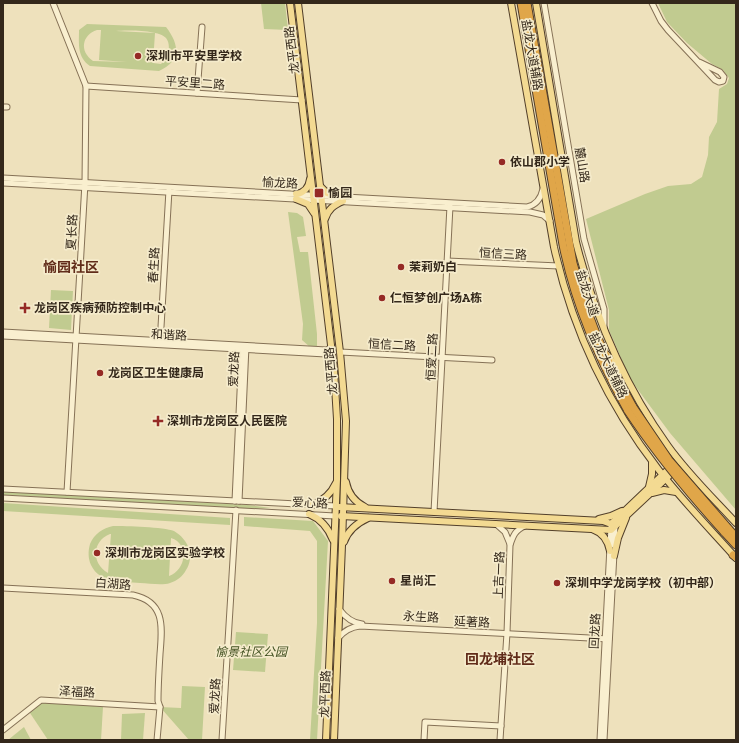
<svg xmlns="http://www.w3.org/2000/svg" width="739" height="743" font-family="'Zilla Slab','Noto Sans SC',serif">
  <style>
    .green { fill: #c1cb90; fill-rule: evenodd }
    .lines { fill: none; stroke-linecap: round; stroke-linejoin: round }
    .minor-casing { stroke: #857156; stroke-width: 7 }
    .major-casing { stroke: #523f2a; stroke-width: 8 }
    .highway-casing { stroke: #523f2a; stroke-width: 9 }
    .minor { stroke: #f9efcf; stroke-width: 5 }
    .major { stroke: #f3da92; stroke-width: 6 }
    .highway { stroke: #e0a649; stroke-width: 7 }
    .highway-bridge-casing { stroke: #523f2a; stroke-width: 9; stroke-linecap: butt }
    .highway-bridge { stroke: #e0a649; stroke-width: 7 }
    .poi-dot { fill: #952a25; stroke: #f5ebcb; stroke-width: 1.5 }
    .labels { text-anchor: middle; stroke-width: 3.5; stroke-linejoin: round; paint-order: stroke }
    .street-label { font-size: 12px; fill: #34281b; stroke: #f5ebcb }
    .poi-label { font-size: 12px; font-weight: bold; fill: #34281b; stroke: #f5ebcb; text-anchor: start }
    .park-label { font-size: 12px; font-style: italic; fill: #425121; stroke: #f5ebcb }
    .quarter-label { font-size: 14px; font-weight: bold; fill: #612c1a; stroke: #f5ebcb }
  </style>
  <rect width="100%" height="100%" fill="#eee1bc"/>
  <g class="green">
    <polygon points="261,3 285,3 288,30 264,29"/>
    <polygon points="658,3 736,3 736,510 670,433 630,379 609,330 609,310 586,219 645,194 668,186 691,184 702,177 708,155 709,137 717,122 719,89 727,84 729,78 723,70 712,64 687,43 667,22"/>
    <path d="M87 24 166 27C180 45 181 61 159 71L90 66C77 57 79 44 79 30ZM97 30H101L99 60 127 62 93 61C79 51 82 35 97 30ZM116 31C126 30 159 30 166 38 170 43 169 50 168 56L161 64 153 63 155 33Z"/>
    <polygon points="288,212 297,213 303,217 306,236 297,237 300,252 308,252 317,334 317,346 310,347 302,340 303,324"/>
    <polygon points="51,290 73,291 71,330 49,328"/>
    <polygon points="3,491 248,505 271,508 247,509 7,495 3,495"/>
    <polygon points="3,503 230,518 230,525 3,511"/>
    <polygon points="244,517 313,521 328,541 317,740 310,740 317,623 317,541 310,531 244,526"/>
    <path d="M113 526C126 526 164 527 174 531 181 535 187 542 189 549 191 557 190 564 186 570 183 576 177 581 170 583 161 586 149 583 140 583 122 581 100 584 91 565 88 558 88 551 90 544 94 534 103 528 113 526ZM110 534H111L108 573C91 563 92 541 110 534ZM171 538C190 544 186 570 169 576Z"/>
    <polygon points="236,632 268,634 265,672 233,670"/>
    <polygon points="182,686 205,687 202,740 189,740 160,707 181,708"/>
    <polygon points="41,700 103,707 101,740 48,740 28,710"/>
    <polygon points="145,713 143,740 121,740 122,714"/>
    <polygon points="24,727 31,740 8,740"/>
  </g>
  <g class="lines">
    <defs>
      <g id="minor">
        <polyline points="53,3 86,86 85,183 67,492"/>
        <polyline points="544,3 584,239 604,309 604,328"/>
        <polyline points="652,3 661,21 668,30 715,80 719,82 723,81 724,77 720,72 699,62"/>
        <polyline points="86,86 302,100"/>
        <polyline points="197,93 202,27"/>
        <polyline points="3,107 7,107"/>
        <path d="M3 178 527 207C537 205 541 198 543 189"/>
        <polyline points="3,183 530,212 543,215 550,221"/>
        <polyline points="447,261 559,266"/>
        <polyline points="3,332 327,350 331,347"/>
        <polyline points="3,336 326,354 332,357"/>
        <polyline points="160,344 169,190"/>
        <polyline points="340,352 492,360"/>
        <polyline points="3,489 336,506"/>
        <polyline points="3,498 335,516"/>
        <polyline points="235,501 242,349 244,348"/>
        <polyline points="239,501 246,346"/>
        <polyline points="434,512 450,206"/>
        <polyline points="496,524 505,532 510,544"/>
        <polyline points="614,526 615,527 614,545"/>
        <path d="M3 588 133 595C166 602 162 628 160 654 159 670 158 686 158 701L160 707 157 740"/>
        <path d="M339 609C345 617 352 623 362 624"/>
        <path d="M338 638C344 631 350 627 360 626L609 639"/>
        <polyline points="3,730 41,700 160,707"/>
        <polyline points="222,740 236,510"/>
        <polyline points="424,740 425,722 501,726"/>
        <path d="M500 740 507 633 510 545C513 536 515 530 525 526"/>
        <polyline points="600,740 611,527"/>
        <polyline points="604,740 614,553"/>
      </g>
      <g id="major">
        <polyline points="290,3 334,370 337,419 337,479 326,740"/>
        <polyline points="298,3 340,352 346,421 342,545 334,740"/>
        <path d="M511 3 554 247C572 328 607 403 658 469 682 500 710 529 736 558"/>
        <path d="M536 3 576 242C594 314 624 385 668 446 688 474 713 498 736 523"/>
        <polyline points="321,187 327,193 336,196"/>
        <path d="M296 194C304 193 309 187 310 179"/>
        <polyline points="296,199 308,204 314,213"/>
        <path d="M325 219C328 209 334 205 343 201"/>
        <polyline points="607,355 620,371"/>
        <path d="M346 482C348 493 355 502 365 507"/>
        <polyline points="649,487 652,474 652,463"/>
        <polyline points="652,493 664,490 676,492"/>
        <path d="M312 505C323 501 331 494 336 483"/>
        <polyline points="339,507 603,521 611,524 672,466"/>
        <path d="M309 514C321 519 328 527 333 540"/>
        <polyline points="341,516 611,530 675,470"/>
        <polyline points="599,519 611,516 622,511"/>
        <path d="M594 530C603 533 608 541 610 551"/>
        <path d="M344 542C348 530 357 523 368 518"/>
        <polyline points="614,556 618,538 626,518"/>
      </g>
      <g id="highway">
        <path d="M521 3 563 245C575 304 598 358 628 411"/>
        <polyline points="527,3 573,263 586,307 597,336 610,365 633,407"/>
        <polyline points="728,528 736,537"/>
        <polyline points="724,532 736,545"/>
        <polyline points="733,555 736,557"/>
      </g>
    </defs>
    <use href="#minor" class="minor-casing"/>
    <use href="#major" class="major-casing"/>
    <use href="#highway" class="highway-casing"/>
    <use href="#minor" class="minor"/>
    <use href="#major" class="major"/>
    <use href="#highway" class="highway"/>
    <defs>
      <g id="highway-bridge">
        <polyline points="633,407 669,460 728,528"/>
        <path d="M628 411C657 455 689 493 724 532"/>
      </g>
    </defs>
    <use href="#highway-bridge" class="highway-bridge-casing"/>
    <use href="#highway-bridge" class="highway-bridge"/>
  </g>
  <g class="poi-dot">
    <circle cx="138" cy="56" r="4"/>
    <circle cx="502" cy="162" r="4"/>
    <rect x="314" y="188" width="10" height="10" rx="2"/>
    <circle cx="401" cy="267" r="4"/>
    <circle cx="382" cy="298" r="4"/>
    <path d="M23 302h4v4h4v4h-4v4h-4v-4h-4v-4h4z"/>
    <circle cx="100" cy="373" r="4"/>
    <path d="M156 415h4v4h4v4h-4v4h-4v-4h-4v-4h4z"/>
    <circle cx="97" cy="553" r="4"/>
    <circle cx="392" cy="581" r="4"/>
    <circle cx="557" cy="583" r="4"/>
  </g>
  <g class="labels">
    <g class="street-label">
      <text transform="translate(292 50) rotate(-97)" y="4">龙平西路</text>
      <text transform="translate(532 55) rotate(80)" y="4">盐龙大道辅路</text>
      <text transform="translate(195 83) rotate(4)" y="4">平安里二路</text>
      <text transform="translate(582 165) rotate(80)" y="4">麓山路</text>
      <text transform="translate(280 183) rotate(3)" y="4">愉龙路</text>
      <text transform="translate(72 232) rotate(-87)" y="4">夏长路</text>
      <text transform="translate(503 254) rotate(3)" y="4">恒信三路</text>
      <text transform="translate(154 265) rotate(-87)" y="4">春生路</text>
      <text transform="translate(587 293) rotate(72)" y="4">盐龙大道</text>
      <text transform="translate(169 335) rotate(3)" y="4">和谐路</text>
      <text transform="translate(392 345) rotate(3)" y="4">恒信二路</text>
      <text transform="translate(432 357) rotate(-87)" y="4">恒爱二路</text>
      <text transform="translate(608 365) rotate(64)" y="4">盐龙大道辅路</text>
      <text transform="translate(234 369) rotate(-88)" y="4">爱龙路</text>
      <text transform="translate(331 371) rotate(-95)" y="4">龙平西路</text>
      <text transform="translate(310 503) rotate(3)" y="4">爱心路</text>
      <text transform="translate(499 575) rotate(-88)" y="4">上吉一路</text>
      <text transform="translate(113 584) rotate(4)" y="4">白湖路</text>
      <text transform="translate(421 617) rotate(3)" y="4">永生路</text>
      <text transform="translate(472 622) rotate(3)" y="4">延著路</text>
      <text transform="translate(595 631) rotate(-87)" y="4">回龙路</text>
      <text transform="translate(77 692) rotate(3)" y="4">泽福路</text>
      <text transform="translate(325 694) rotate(-88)" y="4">龙平西路</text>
      <text transform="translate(215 696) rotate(-87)" y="4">爱龙路</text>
    </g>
    <g class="poi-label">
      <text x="146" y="60">深圳市平安里学校</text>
      <text x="510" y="166">依山郡小学</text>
      <text x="328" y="197">愉园</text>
      <text x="409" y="271">茉莉奶白</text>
      <text x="390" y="302">仁恒梦创广场A栋</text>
      <text x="34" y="312">龙岗区疾病预防控制中心</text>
      <text x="108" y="377">龙岗区卫生健康局</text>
      <text x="167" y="425">深圳市龙岗区人民医院</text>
      <text x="105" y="557">深圳市龙岗区实验学校</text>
      <text x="400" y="585">星尚汇</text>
      <text x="565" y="587">深圳中学龙岗学校（初中部）</text>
    </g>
    <g class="park-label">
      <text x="251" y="656">愉景社区公园</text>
    </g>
    <g class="quarter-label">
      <text x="71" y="272">愉园社区</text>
      <text x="500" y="664">回龙埔社区</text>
    </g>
  </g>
  <rect width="739" height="743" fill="none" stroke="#34281b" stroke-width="8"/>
</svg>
